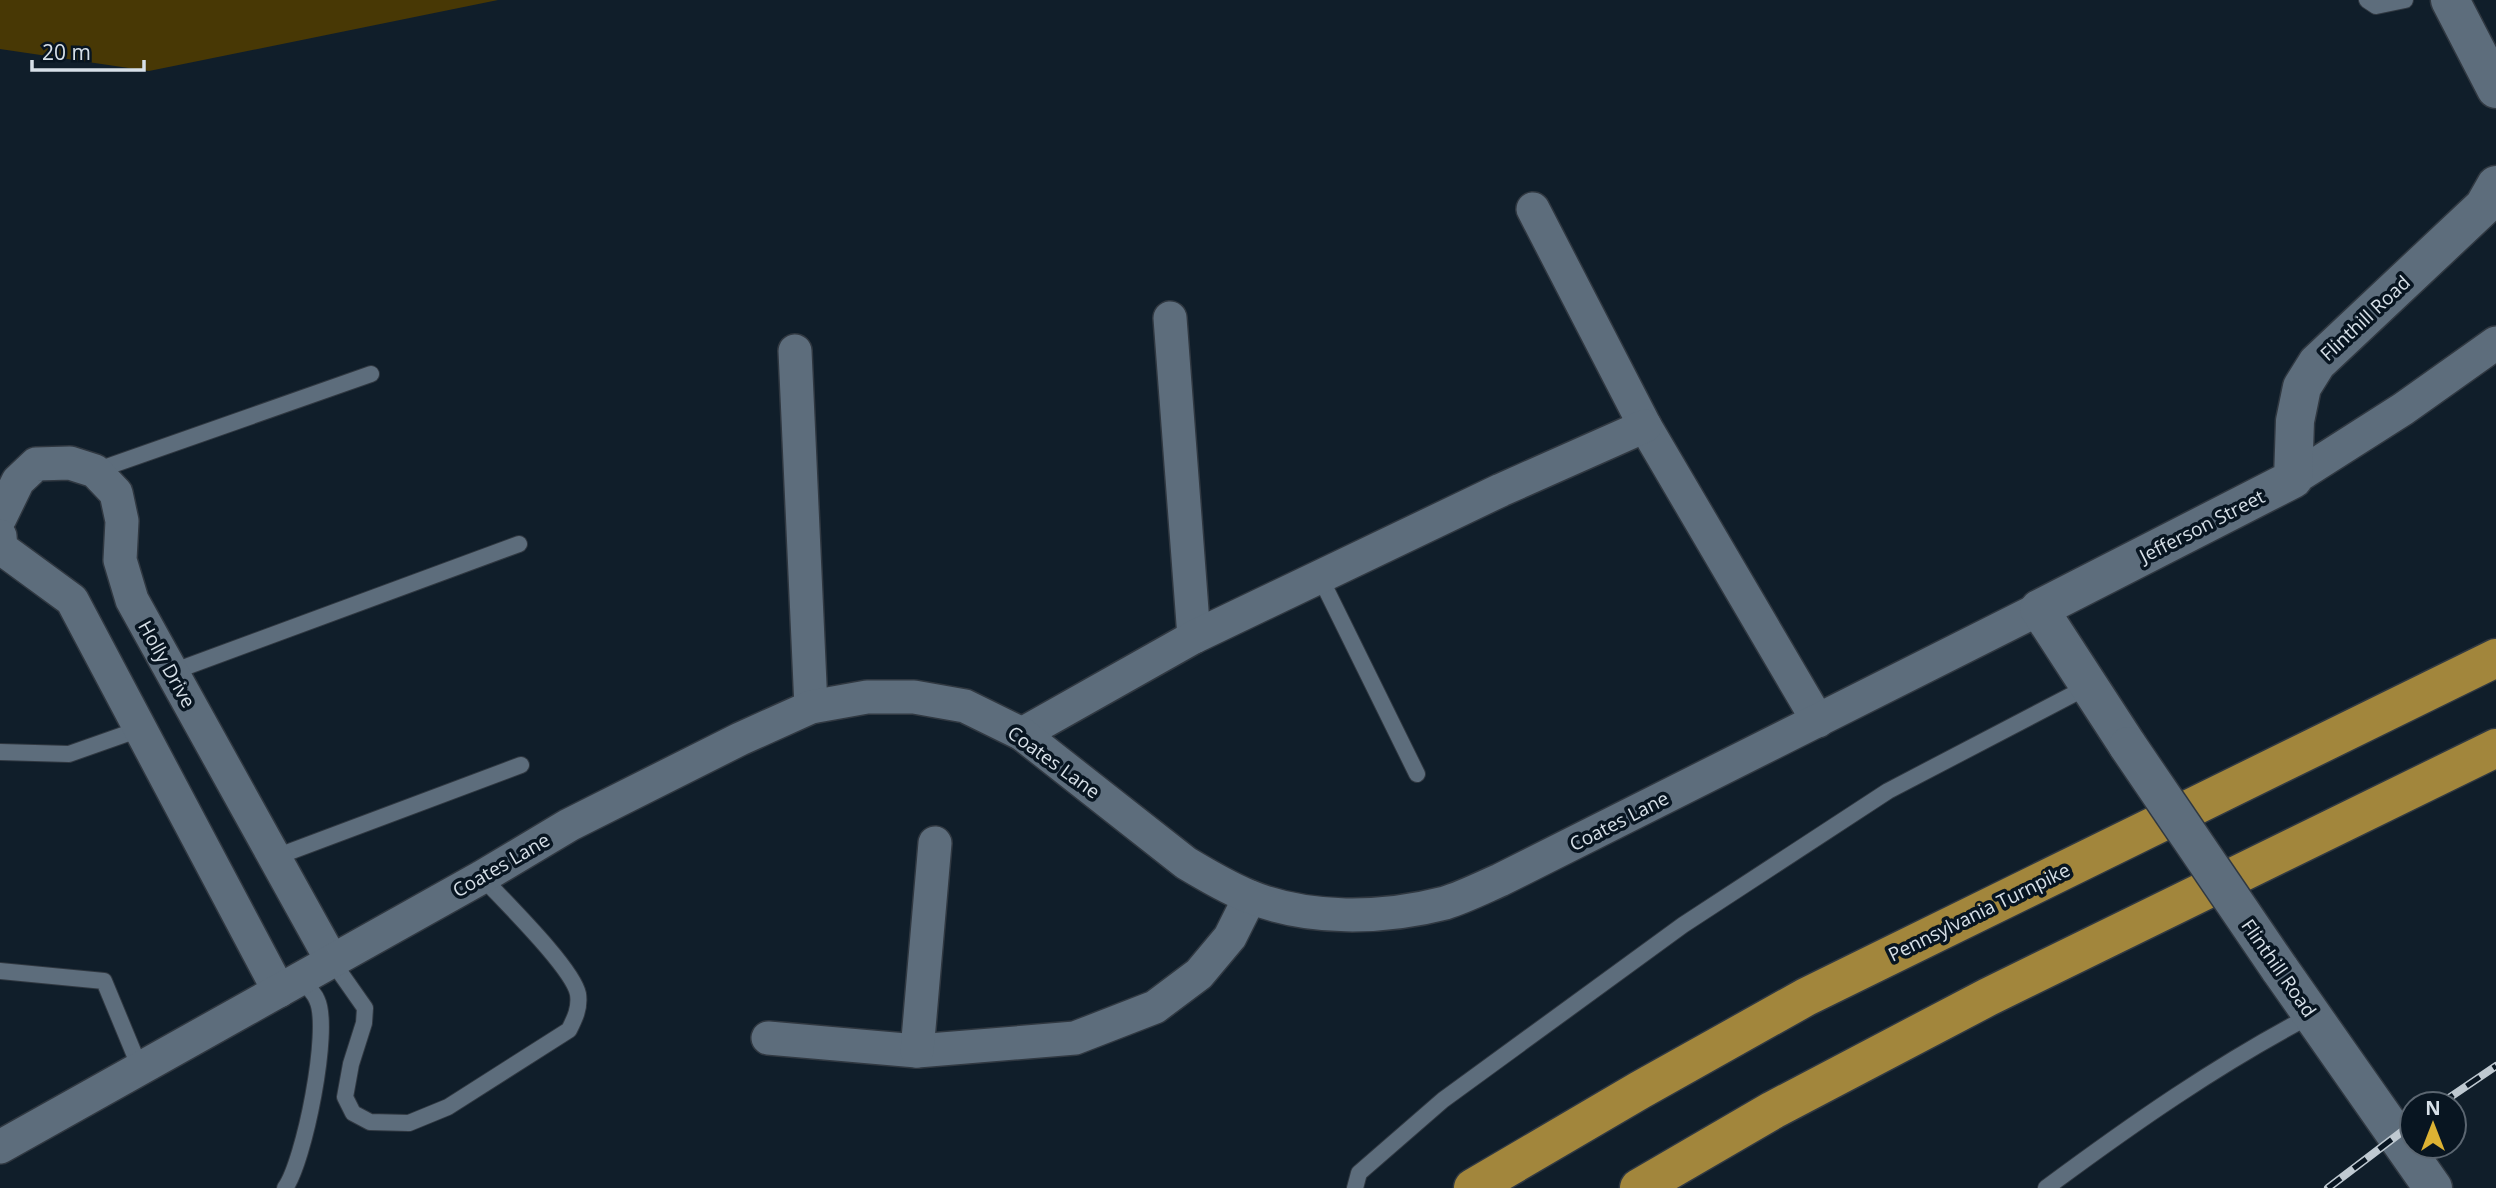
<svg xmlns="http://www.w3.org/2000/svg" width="2496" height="1188" font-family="'Open Sans',sans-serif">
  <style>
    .green { fill: #483805 }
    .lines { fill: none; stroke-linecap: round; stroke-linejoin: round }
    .service-casing { stroke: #303841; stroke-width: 18 }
    .minor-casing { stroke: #303841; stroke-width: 36 }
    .tertiary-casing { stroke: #303841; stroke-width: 41 }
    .motorway-casing { stroke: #303841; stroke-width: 41 }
    .service { stroke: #5d6d7c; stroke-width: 16 }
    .minor { stroke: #5d6d7c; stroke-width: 33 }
    .tertiary { stroke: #5d6d7c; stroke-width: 38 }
    .motorway { stroke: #a2863c; stroke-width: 38 }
    .rail-casing { stroke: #bfc9d1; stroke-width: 8 }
    .rail { stroke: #081521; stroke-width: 5; stroke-dasharray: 16; stroke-linecap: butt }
    .tertiary-bridge-casing { stroke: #303841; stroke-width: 41; stroke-linecap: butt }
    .tertiary-bridge { stroke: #5d6d7c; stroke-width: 38 }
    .labels { text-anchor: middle; stroke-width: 7; stroke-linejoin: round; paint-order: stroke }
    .street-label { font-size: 19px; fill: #d7e0e8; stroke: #081521 }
  </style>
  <rect width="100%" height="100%" fill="#101e2a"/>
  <polygon class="green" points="0,0 498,0 149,71 0,49"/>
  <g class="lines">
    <defs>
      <g id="service">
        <polyline points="2367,0 2376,6 2405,0"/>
        <polyline points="95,471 371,374"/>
        <polyline points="1320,577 1417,774"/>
        <polyline points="172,672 519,544"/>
        <polyline points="0,752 69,754 140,729"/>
        <polyline points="273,858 521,765"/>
        <path d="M332 961 365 1008 364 1023 351 1064 345 1097 353 1113 370 1122 409 1123 448 1107 569 1030C575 1018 580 1008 578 994 573 968 502 899 482 877"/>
        <polyline points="0,971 104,981 140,1068"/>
        <path d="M285 1188C304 1162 331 1029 317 1000 314 992 306 985 300 979"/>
        <polyline points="1355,1188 1359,1173 1443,1100 1683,925 1888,791 2089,686"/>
        <path d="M2046 1188C2131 1125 2218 1064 2312 1015"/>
      </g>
      <g id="minor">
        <polyline points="1533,209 1645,426 1818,721"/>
        <polyline points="1170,318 1194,637"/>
        <polyline points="795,351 811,707"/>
        <polyline points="2293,479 2403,409 2496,343"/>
        <polyline points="0,518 18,481 36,464 70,463 95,471 116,493 122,521 120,560 132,600 332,961"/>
        <polyline points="0,536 1,548 72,600 279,991"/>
        <polyline points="1022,734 1194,637 1501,490 1645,426"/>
        <polyline points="768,1038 917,1051 1075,1038 1155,1007 1199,974 1230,937 1250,897"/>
        <polyline points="917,1051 935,843"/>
        <path d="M0 1147 482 877 569 825 740 739 811 707 867 697H914L965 706 1022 734 1186 863C1206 875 1226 887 1248 896 1308 921 1383 919 1445 903 1464 897 1482 888 1500 880L2039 609"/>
      </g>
      <g id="tertiary">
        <polyline points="2450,0 2496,89"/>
        <polyline points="2128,746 2039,609 2293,479 2295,421 2302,387 2317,363 2484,206 2496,185"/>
        <polyline points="2279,968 2433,1188"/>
      </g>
      <g id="motorway">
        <polyline points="1473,1188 1640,1090 1806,997 2496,658"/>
        <polyline points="1639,1188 1773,1110 1988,997 2496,748"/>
      </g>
    </defs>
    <use href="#service" class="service-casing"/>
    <use href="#minor" class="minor-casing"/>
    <use href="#tertiary" class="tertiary-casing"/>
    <use href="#motorway" class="motorway-casing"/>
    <use href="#service" class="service"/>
    <use href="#minor" class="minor"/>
    <use href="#tertiary" class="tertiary"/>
    <use href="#motorway" class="motorway"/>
    <defs>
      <g id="rail">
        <polyline points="2440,1104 2496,1066"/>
        <polyline points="2328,1188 2412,1124"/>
      </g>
    </defs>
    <use href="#rail" class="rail-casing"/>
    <use href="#rail" class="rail"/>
    <defs>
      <polyline id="tertiary-bridge" points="2128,746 2279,968"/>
    </defs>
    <use href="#tertiary-bridge" class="tertiary-bridge-casing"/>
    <use href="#tertiary-bridge" class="tertiary-bridge"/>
  </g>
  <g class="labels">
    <g class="street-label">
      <text transform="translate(2365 318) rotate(-43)" y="7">Flinthill Road</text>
      <text transform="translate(2202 526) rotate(-27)" y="7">Jefferson Street</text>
      <text transform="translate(167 664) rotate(61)" y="7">Holly Drive</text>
      <text transform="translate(1054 762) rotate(36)" y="7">Coates Lane</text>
      <text transform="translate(1619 821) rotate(-27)" y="7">Coates Lane</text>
      <text transform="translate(501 865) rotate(-30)" y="7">Coates Lane</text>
      <text transform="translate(1979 912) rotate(-26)" y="7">Pennsylvania Turnpike</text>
      <text transform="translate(2279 968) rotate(55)" y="7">Flinthill Road</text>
    </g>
  </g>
  <g transform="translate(2433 1125)"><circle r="33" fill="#081521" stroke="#5b6671" stroke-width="2"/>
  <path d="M0-5L12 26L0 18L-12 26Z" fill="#ddb233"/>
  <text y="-10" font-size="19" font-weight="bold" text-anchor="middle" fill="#d7e0e8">N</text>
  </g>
  <path d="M32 60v10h112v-10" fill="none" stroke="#d7e0e8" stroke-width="3.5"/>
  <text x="42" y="60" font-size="21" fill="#d7e0e8" stroke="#081521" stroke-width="5" paint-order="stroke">20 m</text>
</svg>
